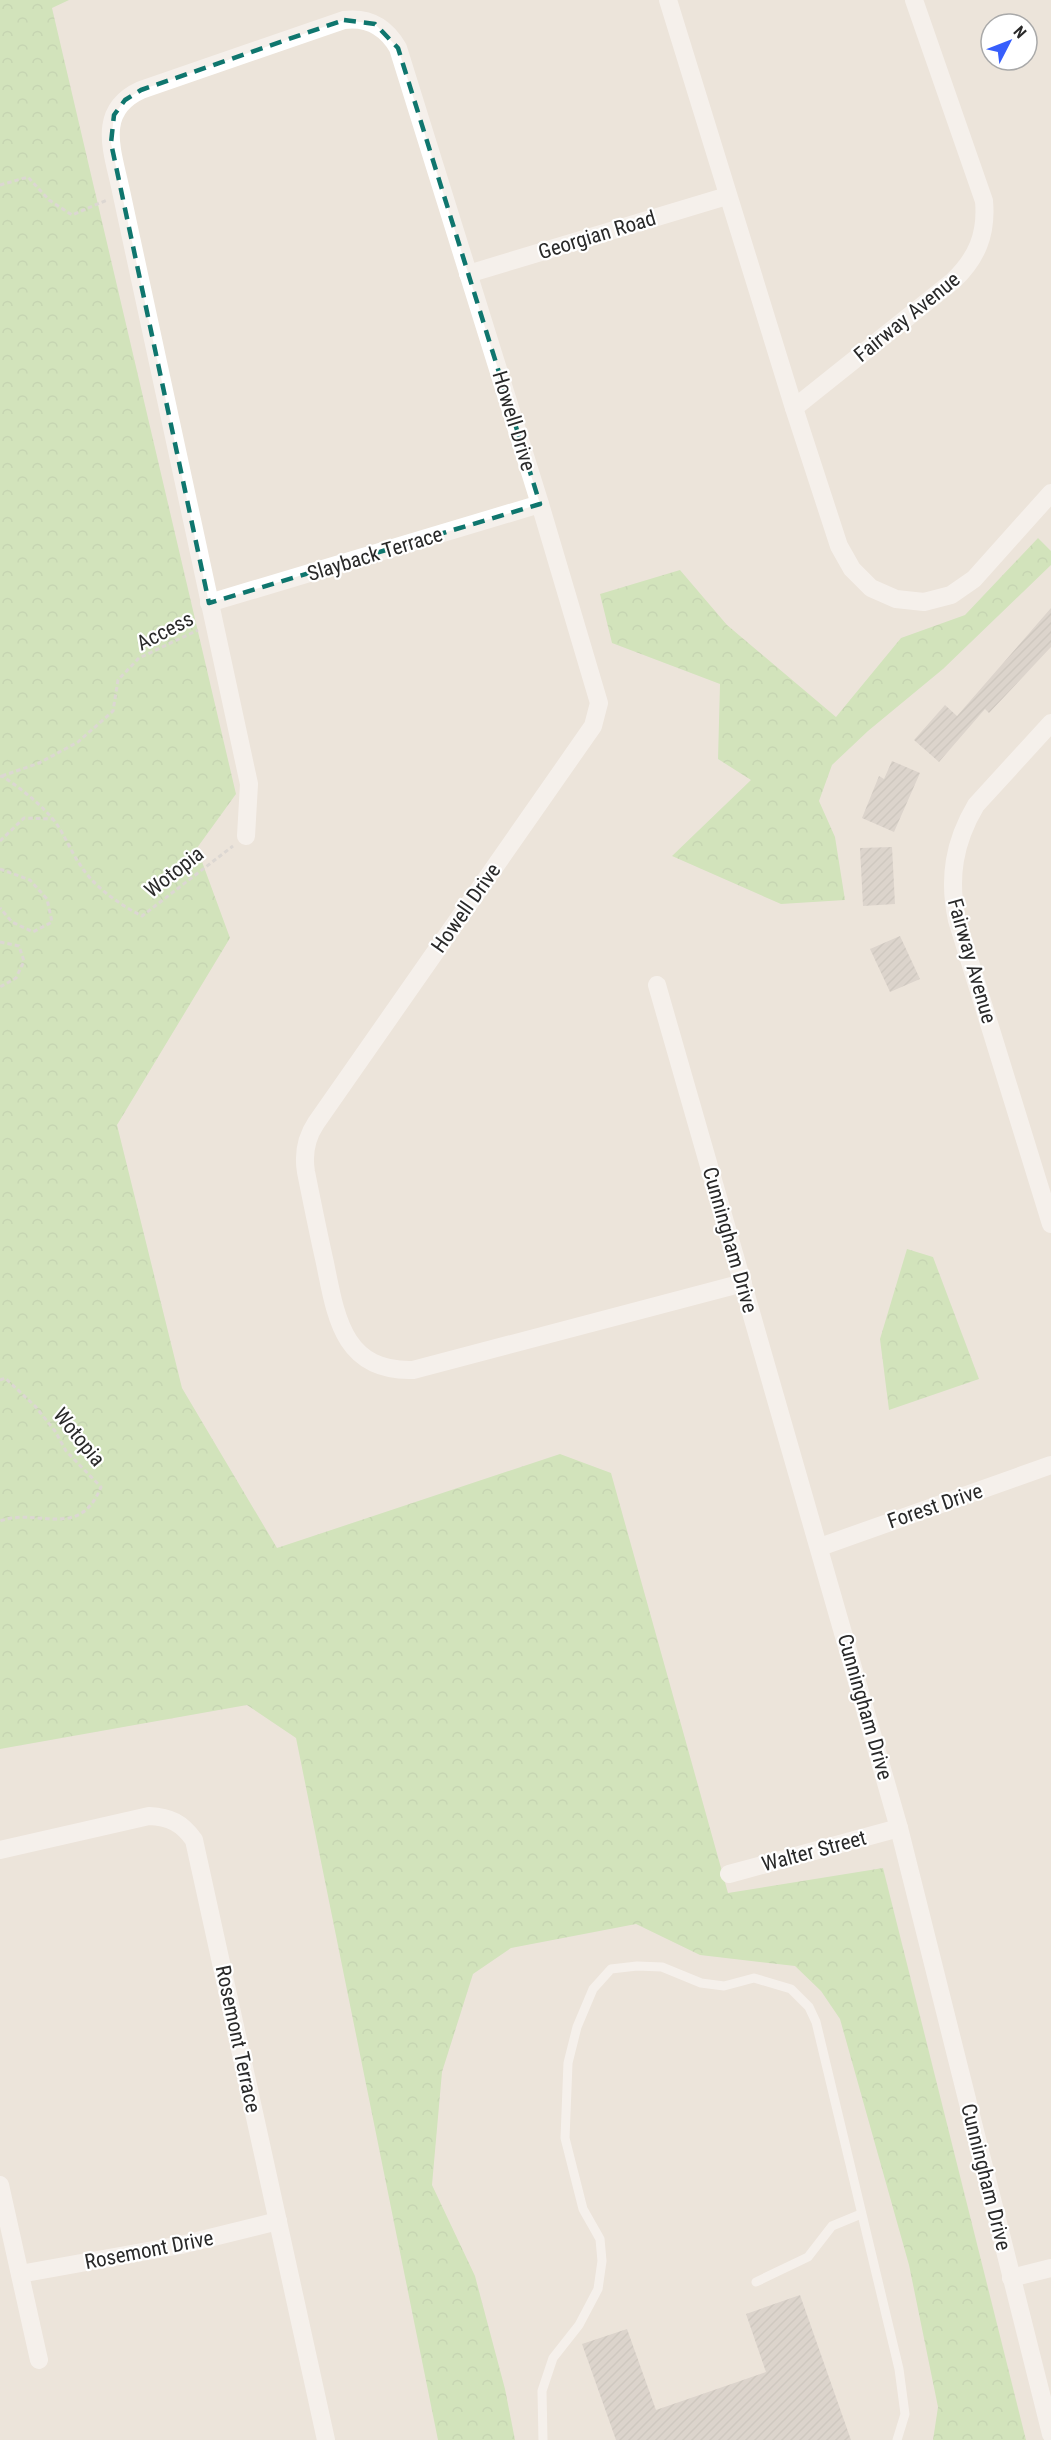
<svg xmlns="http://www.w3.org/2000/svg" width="1051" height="2440" font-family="'Roboto Condensed',sans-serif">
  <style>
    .forest { fill: url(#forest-crowns) }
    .building { fill: url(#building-hatch) }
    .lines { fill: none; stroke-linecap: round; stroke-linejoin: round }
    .path { stroke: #c7c7c7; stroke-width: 3; stroke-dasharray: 4.5 3; stroke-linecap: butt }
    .service { stroke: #fff; stroke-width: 9 }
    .minor { stroke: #fff; stroke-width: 18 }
    .marked { fill: none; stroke: #0f766e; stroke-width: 4.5; stroke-dasharray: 12 8; stroke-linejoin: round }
    .labels { text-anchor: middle; stroke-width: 4.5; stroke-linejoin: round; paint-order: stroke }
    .street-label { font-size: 21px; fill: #292929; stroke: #fff }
  </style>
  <defs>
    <pattern id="forest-crowns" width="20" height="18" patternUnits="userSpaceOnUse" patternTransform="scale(1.5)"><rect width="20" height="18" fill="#b1e396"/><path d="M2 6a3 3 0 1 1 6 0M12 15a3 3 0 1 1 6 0" fill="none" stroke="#98c381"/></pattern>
    <pattern id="building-hatch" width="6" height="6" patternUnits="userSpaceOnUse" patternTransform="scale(1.5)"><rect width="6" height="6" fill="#c7c1ba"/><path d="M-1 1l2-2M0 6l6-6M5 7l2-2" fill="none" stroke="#aba6a0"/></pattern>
  </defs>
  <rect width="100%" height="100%" fill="#ece4da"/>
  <g class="forest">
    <polygon points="0,0 69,0 52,8 236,794 197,848 230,938 117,1125 182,1388 277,1548 560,1454 611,1473 728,1893 883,1868 1026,2440 933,2440 938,2407 909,2265 840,2019 821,1991 795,1966 700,1955 636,1924 511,1948 473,1974 442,2072 432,2185 475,2276 505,2389 515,2440 438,2440 296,1738 247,1705 0,1749"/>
    <polygon points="1038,538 1051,551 1051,565 943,669 868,731 832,765 819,801 835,837 845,900 781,904 672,856 751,780 718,759 720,684 612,643 600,594 680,570 727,625 836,717 901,638 965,615"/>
    <polygon points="907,1249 933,1257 979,1379 889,1410 880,1339"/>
  </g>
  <g class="building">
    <polygon points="1051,608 1051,647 989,713 985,709 939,762 914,740 945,705 957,716"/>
    <polygon points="892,761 920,773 894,832 862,818 879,776 884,779"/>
    <polygon points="892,847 895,904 863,906 860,848"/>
    <polygon points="900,936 920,979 890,992 870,949"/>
    <polygon points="800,2295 851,2440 616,2440 582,2344 627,2329 656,2410 766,2372 746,2314"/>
  </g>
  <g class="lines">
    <g class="path">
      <polyline points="0,185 28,177 49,200 72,215 107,200"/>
      <polyline points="2,776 39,763 78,742 113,711 118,680 139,658 198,630"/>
      <path d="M0 777 2 776C20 788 37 801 52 818 64 832 70 851 81 866 95 888 119 904 142 916L233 846"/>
      <polyline points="0,841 24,818 53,819"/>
      <polyline points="0,869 30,880 47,899 52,922 33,932 12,922 0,908"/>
      <polyline points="0,942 19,946 24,961 16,978 0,987"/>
      <path d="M0 1380 5 1378 35 1406 55 1431 66 1451 101 1487C79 1541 39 1507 0 1521"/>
    </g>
    <g class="service">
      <polyline points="756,2282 808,2257 832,2226 861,2214"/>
      <polyline points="543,2440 542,2391 553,2358 579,2325 598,2289 602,2261 600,2239 583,2209 565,2138 568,2063 577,2027 593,1989 611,1969 637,1966 662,1967 701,1983 724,1986 754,1978 791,1989 809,2007 816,2022 899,2369 905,2414 897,2440"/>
    </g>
    <g class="minor">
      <polyline points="668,0 794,408 839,546 852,569 871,588 896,599 924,602 951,595 974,579 1051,493"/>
      <polyline points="468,274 727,196"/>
      <path d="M794 408 953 281C977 258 987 234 984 201L914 0"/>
      <polyline points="209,603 540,504"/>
      <path d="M1051 723 976 805C954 842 948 878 957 920L1051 1224"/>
      <path d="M246 836 249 784 121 191C113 152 95 111 141 90L344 20C368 17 386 27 398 48L540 504 599 703 593 726 316 1123C306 1138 303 1154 306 1172 312 1202 318 1232 325 1263 336 1317 343 1372 413 1370L743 1283"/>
      <polyline points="657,985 899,1828 1051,2434"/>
      <polyline points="820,1547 1051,1465"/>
      <path d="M0 1850 149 1816C170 1817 182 1823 194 1840L326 2440"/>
      <polyline points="729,1874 899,1828"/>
      <polyline points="0,2185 39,2360"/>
      <polyline points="20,2274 181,2245 278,2221"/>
      <polyline points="1011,2278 1051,2268"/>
    </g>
  </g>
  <path d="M0 0H1051V2440H0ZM344 20 375 24 398 48 540 504 209 603 111 143 114 115 125 100 141 90Z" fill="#ece4da" fill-opacity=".55" fill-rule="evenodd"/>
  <path class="marked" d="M344 20 375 24 398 48 540 504 209 603 111 143 114 115 125 100 141 90Z"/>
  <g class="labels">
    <g class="street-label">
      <text transform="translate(597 235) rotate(-17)" y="7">Georgian Road</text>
      <text transform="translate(907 317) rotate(-39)" y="7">Fairway Avenue</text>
      <text transform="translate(514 421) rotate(73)" y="7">Howell Drive</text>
      <text transform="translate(375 554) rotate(-17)" y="7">Slayback Terrace</text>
      <text transform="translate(165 631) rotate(-27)" y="7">Access</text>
      <text transform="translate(174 872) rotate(-38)" y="7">Wotopia</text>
      <text transform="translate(466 908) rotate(-55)" y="7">Howell Drive</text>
      <text transform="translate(972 961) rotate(74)" y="7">Fairway Avenue</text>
      <text transform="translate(730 1240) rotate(74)" y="7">Cunningham Drive</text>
      <text transform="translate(79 1437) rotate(51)" y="7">Wotopia</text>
      <text transform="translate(935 1506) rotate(-19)" y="7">Forest Drive</text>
      <text transform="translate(865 1707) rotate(74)" y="7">Cunningham Drive</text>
      <text transform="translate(814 1851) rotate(-15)" y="7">Walter Street</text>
      <text transform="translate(238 2039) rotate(78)" y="7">Rosemont Terrace</text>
      <text transform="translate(986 2177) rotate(76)" y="7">Cunningham Drive</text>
      <text transform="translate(149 2250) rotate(-11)" y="7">Rosemont Drive</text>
    </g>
  </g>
  <g transform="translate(1009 42) rotate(48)"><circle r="28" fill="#ffffff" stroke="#a9a9a9" stroke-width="1.5"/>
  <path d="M0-4.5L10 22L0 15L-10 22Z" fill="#375efc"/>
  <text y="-9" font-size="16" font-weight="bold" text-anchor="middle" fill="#292929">N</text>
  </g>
</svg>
